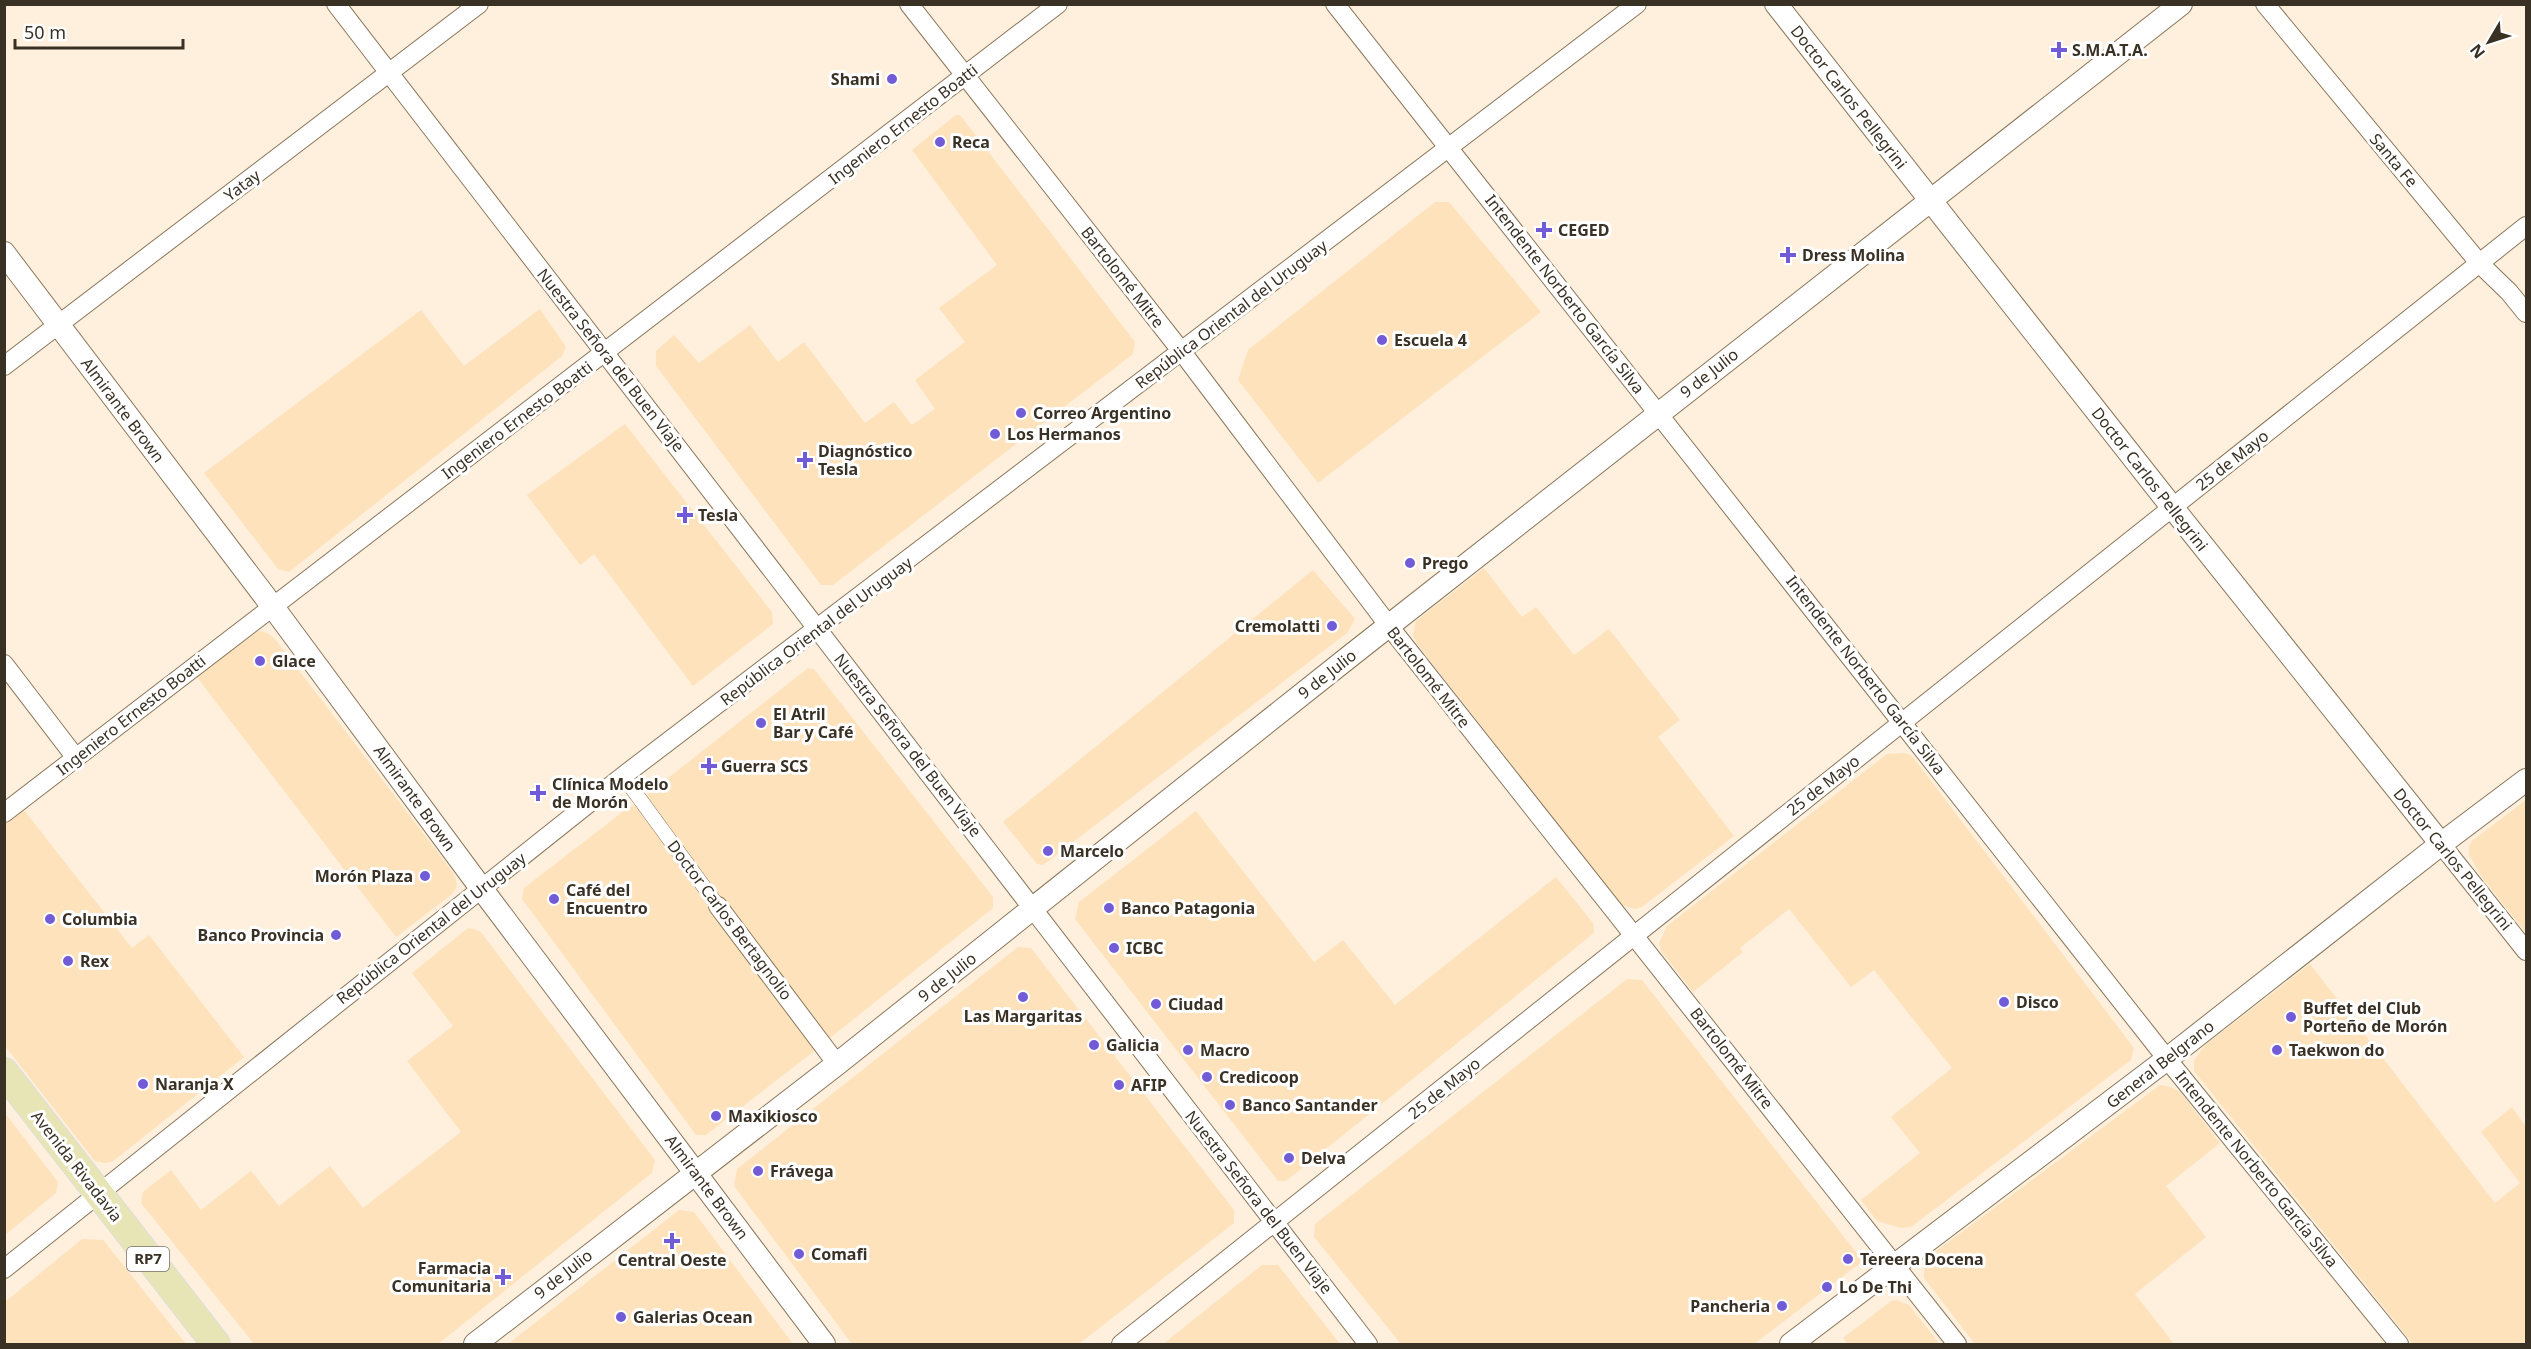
<svg xmlns="http://www.w3.org/2000/svg" width="2531" height="1349" font-family="'Noto Sans',sans-serif">
  <style>
    .built { fill: #fde2bc }
    .lines { fill: none; stroke-linecap: round; stroke-linejoin: round }
    .pedestrian-casing { stroke: #8b765a; stroke-width: 15 }
    .minor-casing { stroke: #8b765a; stroke-width: 20 }
    .tertiary-casing { stroke: #8b765a; stroke-width: 24 }
    .primary-casing { stroke: #dfdedc; stroke-width: 30 }
    .pedestrian { stroke: #fff; stroke-width: 14 }
    .minor { stroke: #fff; stroke-width: 18 }
    .tertiary { stroke: #fff; stroke-width: 22 }
    .primary { stroke: #e7e5b5; stroke-width: 28 }
    .poi-dot { fill: #725bd6; stroke: #fff; stroke-width: 2 }
    .labels { text-anchor: middle; stroke-width: 6; stroke-linejoin: round; paint-order: stroke }
    .shield { fill: #fff; stroke: #756f66; stroke-width: 1.5 }
    .shield-label { font-size: 15px; font-weight: bold; fill: #3a3125 }
    .poi-label { font-size: 16px; font-weight: bold; fill: #3a3125; stroke: #fff; text-anchor: start }
    .street-label { font-size: 16px; fill: #3a3125; stroke: #fff }
  </style>
  <rect width="100%" height="100%" fill="#fef0dd"/>
  <g class="built">
    <polygon points="956,115 960,115 1135,342 1133,354 833,585 821,585 656,366 656,351 674,335 699,363 750,325 778,362 804,342 865,423 894,402 912,425 935,409 915,380 965,342 939,308 997,265 912,150"/>
    <polygon points="1435,202 1449,202 1541,312 1318,483 1238,380 1248,350"/>
    <polygon points="540,309 566,347 562,356 289,572 278,569 204,473 421,310 464,366"/>
    <polygon points="625,424 772,612 773,624 693,686 594,554 580,565 527,495"/>
    <polygon points="1484,568 1522,617 1536,607 1574,655 1609,629 1680,720 1658,737 1734,836 1642,907 1635,909 1622,905 1417,644 1413,636 1416,621"/>
    <polygon points="1313,570 1355,619 1347,633 1043,865 1037,864 1003,822"/>
    <polygon points="259,631 267,633 275,639 455,875 457,887 451,895 396,937 196,676"/>
    <polygon points="808,668 814,669 993,897 993,908 830,1038 644,797"/>
    <polygon points="1905,753 1912,756 2134,1048 2131,1060 1911,1227 1901,1228 1877,1221 1861,1200 1920,1153 1891,1117 1952,1068 1874,970 1851,987 1789,909 1740,948 1743,952 1693,992 1661,951 1659,943 1667,926 1887,754"/>
    <polygon points="2526,800 2526,933 2481,876 2469,855 2469,847 2472,841"/>
    <polygon points="636,805 817,1049 706,1135 696,1135 522,899 524,888 629,807"/>
    <polygon points="24,810 132,948 149,935 244,1057 112,1162 104,1163 95,1161 91,1156 5,1046 5,825"/>
    <polygon points="1196,811 1314,962 1343,940 1395,1005 1556,877 1593,923 1594,933 1286,1181 1278,1181 1075,919 1079,902"/>
    <polygon points="468,928 480,931 655,1160 652,1173 438,1344 254,1344 141,1203 143,1192 171,1170 201,1210 251,1171 279,1206 330,1166 363,1208 461,1132 407,1061 453,1026 412,973"/>
    <polygon points="1018,947 1031,948 1234,1210 1234,1223 1079,1344 852,1344 734,1186 737,1169"/>
    <polygon points="2310,964 2495,1203 2520,1183 2481,1132 2512,1107 2526,1127 2526,1341 2522,1344 2413,1344 2194,1071 2194,1061 2204,1046"/>
    <polygon points="1627,979 1642,980 1863,1261 1754,1344 1401,1344 1314,1237 1315,1224"/>
    <polygon points="2160,1085 2171,1087 2180,1092 2220,1143 2166,1186 2206,1237 2135,1294 2174,1344 1975,1344 1924,1278 1924,1263 1928,1257"/>
    <polygon points="4,1112 58,1182 56,1193 5,1235"/>
    <polygon points="679,1210 694,1212 793,1344 508,1344"/>
    <polygon points="82,1239 103,1240 186,1344 5,1344 5,1302"/>
    <polygon points="1262,1265 1278,1265 1340,1344 1163,1344"/>
    <polygon points="1897,1300 1909,1305 1938,1342 1935,1344 1848,1344 1843,1338 1891,1301"/>
  </g>
  <g class="lines">
    <defs>
      <polyline id="pedestrian" points="623,776 718,906"/>
      <g id="minor">
        <polyline points="336,4 1368,1344"/>
        <polyline points="909,4 1182,352 1389,626 1957,1344"/>
        <polyline points="1335,4 2167,1059 2399,1344"/>
        <polyline points="2265,4 2480,264 2509,292 2526,313"/>
        <polyline points="4,366 479,4"/>
        <polyline points="4,664 76,758"/>
        <polyline points="4,813 1058,4"/>
        <polyline points="2441,844 2526,951"/>
        <polyline points="718,906 837,1064"/>
        <polyline points="4,1269 623,776 1637,4"/>
        <polyline points="1121,1344 2526,226"/>
      </g>
      <g id="tertiary">
        <polyline points="1776,4 2172,507 2441,844"/>
        <polyline points="4,253 273,607 481,888 824,1344"/>
        <polyline points="475,1344 837,1064 1354,653 2181,4"/>
        <polyline points="1791,1344 2167,1059 2441,844 2526,780"/>
      </g>
      <polyline id="primary" points="4,1072 216,1344"/>
    </defs>
    <use href="#pedestrian" class="pedestrian-casing"/>
    <use href="#minor" class="minor-casing"/>
    <use href="#tertiary" class="tertiary-casing"/>
    <use href="#primary" class="primary-casing"/>
    <use href="#pedestrian" class="pedestrian"/>
    <use href="#minor" class="minor"/>
    <use href="#tertiary" class="tertiary"/>
    <use href="#primary" class="primary"/>
  </g>
  <g class="poi-dot">
    <path d="M2056 41h6v6h6v6h-6v6h-6v-6h-6v-6h6z"/>
    <circle cx="892" cy="79" r="6"/>
    <circle cx="940" cy="142" r="6"/>
    <path d="M1541 221h6v6h6v6h-6v6h-6v-6h-6v-6h6z"/>
    <path d="M1785 246h6v6h6v6h-6v6h-6v-6h-6v-6h6z"/>
    <circle cx="1382" cy="340" r="6"/>
    <circle cx="1021" cy="413" r="6"/>
    <circle cx="995" cy="434" r="6"/>
    <path d="M802 451h6v6h6v6h-6v6h-6v-6h-6v-6h6z"/>
    <path d="M682 506h6v6h6v6h-6v6h-6v-6h-6v-6h6z"/>
    <circle cx="1410" cy="563" r="6"/>
    <circle cx="1332" cy="626" r="6"/>
    <circle cx="260" cy="661" r="6"/>
    <circle cx="761" cy="723" r="6"/>
    <path d="M706 757h6v6h6v6h-6v6h-6v-6h-6v-6h6z"/>
    <path d="M535 784h6v6h6v6h-6v6h-6v-6h-6v-6h6z"/>
    <circle cx="1048" cy="851" r="6"/>
    <circle cx="425" cy="876" r="6"/>
    <circle cx="554" cy="899" r="6"/>
    <circle cx="1109" cy="908" r="6"/>
    <circle cx="50" cy="919" r="6"/>
    <circle cx="336" cy="935" r="6"/>
    <circle cx="1114" cy="948" r="6"/>
    <circle cx="68" cy="961" r="6"/>
    <circle cx="1023" cy="997" r="6"/>
    <circle cx="2004" cy="1002" r="6"/>
    <circle cx="1156" cy="1004" r="6"/>
    <circle cx="2291" cy="1017" r="6"/>
    <circle cx="1094" cy="1045" r="6"/>
    <circle cx="1188" cy="1050" r="6"/>
    <circle cx="2277" cy="1050" r="6"/>
    <circle cx="1207" cy="1077" r="6"/>
    <circle cx="143" cy="1084" r="6"/>
    <circle cx="1119" cy="1085" r="6"/>
    <circle cx="1230" cy="1105" r="6"/>
    <circle cx="716" cy="1116" r="6"/>
    <circle cx="1289" cy="1158" r="6"/>
    <circle cx="758" cy="1171" r="6"/>
    <path d="M669 1232h6v6h6v6h-6v6h-6v-6h-6v-6h6z"/>
    <circle cx="799" cy="1254" r="6"/>
    <circle cx="1848" cy="1259" r="6"/>
    <path d="M500 1268h6v6h6v6h-6v6h-6v-6h-6v-6h6z"/>
    <circle cx="1827" cy="1287" r="6"/>
    <circle cx="1782" cy="1306" r="6"/>
    <circle cx="621" cy="1317" r="6"/>
  </g>
  <g class="labels">
    <rect class="shield" x="127" y="1247" width="42" height="24" rx="4.5"/>
    <g class="shield-label">
      <text x="148" y="1264">RP7</text>
    </g>
    <g class="poi-label">
      <text x="2072" y="56">S.M.A.T.A.</text>
      <text x="880" y="85" text-anchor="end">Shami</text>
      <text x="952" y="148">Reca</text>
      <text x="1558" y="236">CEGED</text>
      <text x="1802" y="261">Dress Molina</text>
      <text x="1394" y="346">Escuela 4</text>
      <text x="1033" y="419">Correo Argentino</text>
      <text x="1007" y="440">Los Hermanos</text>
      <text x="818" y="457">Diagnóstico<tspan x="818" dy="18">Tesla</tspan></text>
      <text x="698" y="521">Tesla</text>
      <text x="1422" y="569">Prego</text>
      <text x="1320" y="632" text-anchor="end">Cremolatti</text>
      <text x="272" y="667">Glace</text>
      <text x="773" y="720">El Atril<tspan x="773" dy="18">Bar y Café</tspan></text>
      <text x="721" y="772">Guerra SCS</text>
      <text x="552" y="790">Clínica Modelo<tspan x="552" dy="18">de Morón</tspan></text>
      <text x="1060" y="857">Marcelo</text>
      <text x="413" y="882" text-anchor="end">Morón Plaza</text>
      <text x="566" y="896">Café del<tspan x="566" dy="18">Encuentro</tspan></text>
      <text x="1121" y="914">Banco Patagonia</text>
      <text x="62" y="925">Columbia</text>
      <text x="324" y="941" text-anchor="end">Banco Provincia</text>
      <text x="1126" y="954">ICBC</text>
      <text x="80" y="967">Rex</text>
      <text x="2016" y="1008">Disco</text>
      <text x="1168" y="1010">Ciudad</text>
      <text x="2303" y="1014">Buffet del Club<tspan x="2303" dy="18">Porteño de Morón</tspan></text>
      <text x="1023" y="1022" text-anchor="middle">Las Margaritas</text>
      <text x="1106" y="1051">Galicia</text>
      <text x="1200" y="1056">Macro</text>
      <text x="2289" y="1056">Taekwon do</text>
      <text x="1219" y="1083">Credicoop</text>
      <text x="155" y="1090">Naranja X</text>
      <text x="1131" y="1091">AFIP</text>
      <text x="1242" y="1111">Banco Santander</text>
      <text x="728" y="1122">Maxikiosco</text>
      <text x="1301" y="1164">Delva</text>
      <text x="770" y="1177">Frávega</text>
      <text x="811" y="1260">Comafi</text>
      <text x="1860" y="1265">Tereera Docena</text>
      <text x="672" y="1266" text-anchor="middle">Central Oeste</text>
      <text x="491" y="1274" text-anchor="end">Farmacia<tspan x="491" dy="18">Comunitaria</tspan></text>
      <text x="1839" y="1293">Lo De Thi</text>
      <text x="1770" y="1312" text-anchor="end">Pancheria</text>
      <text x="633" y="1323">Galerias Ocean</text>
    </g>
    <g class="street-label">
      <text transform="translate(1849 97) rotate(52)" y="6">Doctor Carlos Pellegrini</text>
      <text transform="translate(903 124) rotate(-38)" y="6">Ingeniero Ernesto Boatti</text>
      <text transform="translate(2394 160) rotate(50)" y="6">Santa Fe</text>
      <text transform="translate(242 185) rotate(-37)" y="6">Yatay</text>
      <text transform="translate(1123 277) rotate(52)" y="6">Bartolomé Mitre</text>
      <text transform="translate(1565 294) rotate(52)" y="6">Intendente Norberto García Silva</text>
      <text transform="translate(1231 314) rotate(-37)" y="6">República Oriental del Uruguay</text>
      <text transform="translate(611 360) rotate(52)" y="6">Nuestra Señora del Buen Viaje</text>
      <text transform="translate(1709 373) rotate(-38)" y="6">9 de Julio</text>
      <text transform="translate(123 410) rotate(53)" y="6">Almirante Brown</text>
      <text transform="translate(517 420) rotate(-37)" y="6">Ingeniero Ernesto Boatti</text>
      <text transform="translate(2232 460) rotate(-38)" y="6">25 de Mayo</text>
      <text transform="translate(2150 479) rotate(52)" y="6">Doctor Carlos Pellegrini</text>
      <text transform="translate(816 631) rotate(-37)" y="6">República Oriental del Uruguay</text>
      <text transform="translate(1327 674) rotate(-38)" y="6">9 de Julio</text>
      <text transform="translate(1866 675) rotate(52)" y="6">Intendente Norberto García Silva</text>
      <text transform="translate(1429 677) rotate(52)" y="6">Bartolomé Mitre</text>
      <text transform="translate(131 715) rotate(-38)" y="6">Ingeniero Ernesto Boatti</text>
      <text transform="translate(908 745) rotate(52)" y="6">Nuestra Señora del Buen Viaje</text>
      <text transform="translate(1823 785) rotate(-38)" y="6">25 de Mayo</text>
      <text transform="translate(415 798) rotate(54)" y="6">Almirante Brown</text>
      <text transform="translate(2453 859) rotate(51)" y="6">Doctor Carlos Pellegrini</text>
      <text transform="translate(730 920) rotate(53)" y="6">Doctor Carlos Bertagnolio</text>
      <text transform="translate(431 928) rotate(-38)" y="6">República Oriental del Uruguay</text>
      <text transform="translate(947 977) rotate(-38)" y="6">9 de Julio</text>
      <text transform="translate(1732 1058) rotate(52)" y="6">Bartolomé Mitre</text>
      <text transform="translate(2160 1064) rotate(-38)" y="6">General Belgrano</text>
      <text transform="translate(1444 1088) rotate(-39)" y="6">25 de Mayo</text>
      <text transform="translate(77 1166) rotate(52)" y="6">Avenida Rivadavia</text>
      <text transform="translate(2257 1169) rotate(51)" y="6">Intendente Norberto García Silva</text>
      <text transform="translate(707 1187) rotate(53)" y="6">Almirante Brown</text>
      <text transform="translate(1259 1202) rotate(52)" y="6">Nuestra Señora del Buen Viaje</text>
      <text transform="translate(563 1274) rotate(-38)" y="6">9 de Julio</text>
    </g>
  </g>
  <rect width="2531" height="1349" fill="none" stroke="#3a3125" stroke-width="12"/>
  <g transform="translate(2489 42) rotate(231)" stroke="#ffffff" stroke-width="4.5" paint-order="stroke">
  <path d="M0-4.5L10 22L0 15L-10 22Z" fill="#3a3125"/>
  <text y="-9" font-size="16" font-weight="bold" text-anchor="middle" fill="#3a3125">N</text>
  </g>
  <path d="M15 39v9h168v-9" fill="none" stroke="#3a3125" stroke-width="3"/>
  <text x="24" y="39" font-size="18" fill="#3a3125" stroke="#ffffff" stroke-width="4.5" paint-order="stroke">50 m</text>
</svg>
